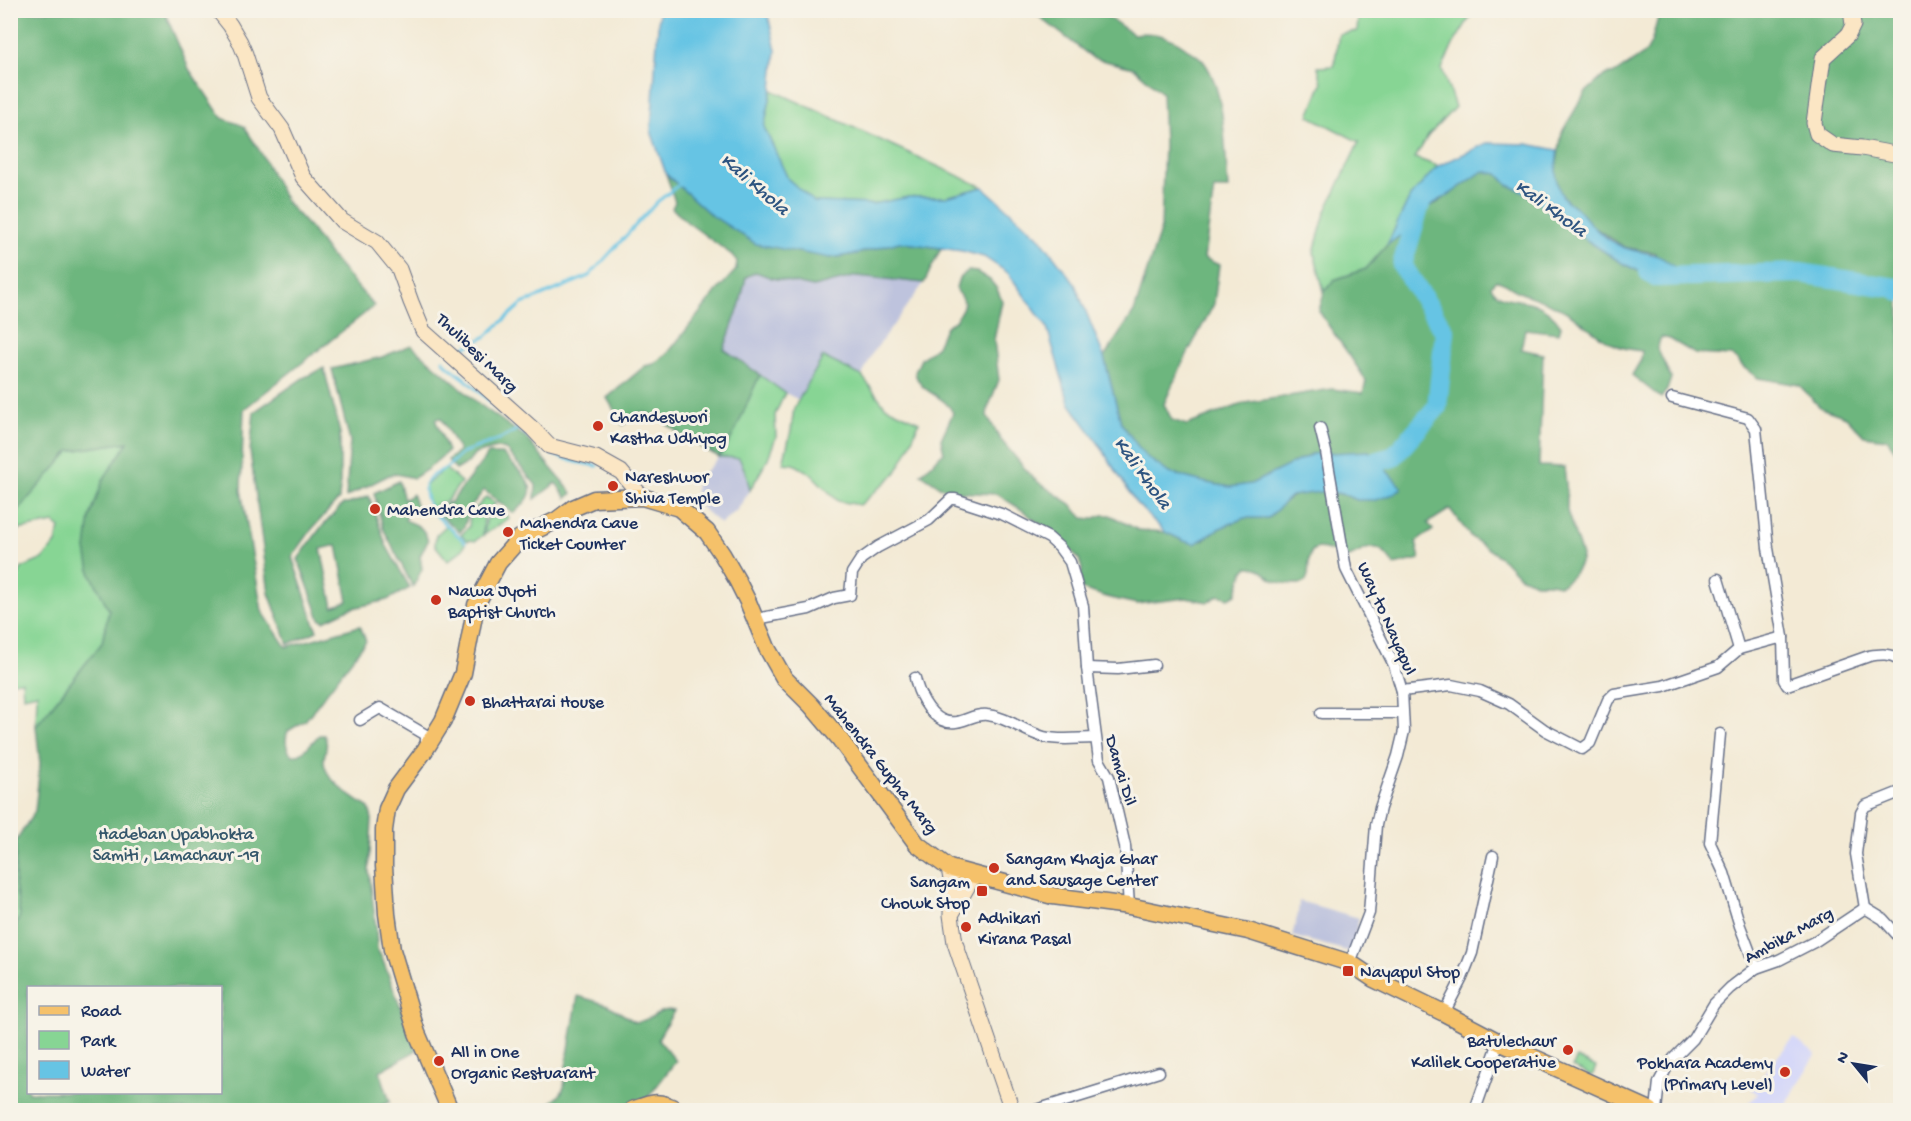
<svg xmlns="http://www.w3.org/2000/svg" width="1911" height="1121" font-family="'Gochi Hand',sans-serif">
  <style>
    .built { fill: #d6d8f8 }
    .industrial { fill: #bec3dd }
    .green { fill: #87d594; stroke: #518279; stroke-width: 1.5 }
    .forest { fill: #6db67e; stroke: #44726e; stroke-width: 1.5; fill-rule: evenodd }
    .water { fill: #66c4e4; stroke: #407aa1; stroke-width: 1.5 }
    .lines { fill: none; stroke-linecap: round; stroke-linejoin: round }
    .stream { stroke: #66c4e4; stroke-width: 3 }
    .river { stroke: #66c4e4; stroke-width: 20 }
    .street-casing { stroke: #677088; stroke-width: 13 }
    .secondary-casing { stroke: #677088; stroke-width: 17 }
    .primary-casing { stroke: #677088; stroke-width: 19 }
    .street { stroke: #fff; stroke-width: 10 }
    .secondary { stroke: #fbe6c4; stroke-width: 15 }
    .primary { stroke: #f5c16b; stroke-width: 16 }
    .poi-dot { fill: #c8321e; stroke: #f7f3e8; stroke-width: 2 }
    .labels { text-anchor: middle; stroke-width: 6; stroke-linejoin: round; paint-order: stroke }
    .street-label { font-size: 18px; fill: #1b2f5e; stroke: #f7f3e8 }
    .poi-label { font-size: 18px; fill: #1b2f5e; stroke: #f7f3e8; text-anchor: start }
    .park-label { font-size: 18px; fill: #36586c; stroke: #f7f3e8 }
    .water-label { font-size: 20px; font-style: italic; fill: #2e5480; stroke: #f7f3e8 }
  </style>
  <rect width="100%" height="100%" fill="#f7f3e8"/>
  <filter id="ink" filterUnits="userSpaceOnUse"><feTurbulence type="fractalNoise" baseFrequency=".0167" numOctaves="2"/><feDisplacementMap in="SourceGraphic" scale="12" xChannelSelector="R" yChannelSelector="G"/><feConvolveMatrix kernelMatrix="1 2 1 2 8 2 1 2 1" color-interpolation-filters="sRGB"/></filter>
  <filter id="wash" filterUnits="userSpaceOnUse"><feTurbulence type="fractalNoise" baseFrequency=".008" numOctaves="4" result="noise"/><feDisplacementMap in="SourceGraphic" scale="24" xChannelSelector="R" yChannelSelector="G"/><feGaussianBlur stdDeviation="1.35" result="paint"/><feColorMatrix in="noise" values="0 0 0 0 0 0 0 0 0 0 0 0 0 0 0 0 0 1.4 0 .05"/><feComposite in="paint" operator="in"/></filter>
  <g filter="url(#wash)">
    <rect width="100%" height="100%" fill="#f3ead5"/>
    <polygon class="built" points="1793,1038 1816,1054 1783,1109 1784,1110 1743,1110 1757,1094 1751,1089"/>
    <g class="industrial">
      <polygon points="756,272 772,278 813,287 857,276 924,283 872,354 862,376 823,358 799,400 785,393 724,349 740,304 746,278"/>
      <polygon points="719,457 739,458 746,473 750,490 738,509 720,524 695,502 696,481"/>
      <polygon points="1299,901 1359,918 1351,952 1292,936 1298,914"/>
    </g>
    <g class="green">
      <polygon points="1359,11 1474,11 1454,43 1442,69 1455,107 1428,136 1415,158 1438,166 1410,197 1387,245 1366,269 1334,280 1324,292 1314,252 1325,213 1359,142 1309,116 1322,83 1318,67 1334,66 1339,34 1357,31"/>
      <polygon points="772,90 983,187 946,197 909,197 872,204 814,202 788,179 764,127"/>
      <polygon points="823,357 862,376 885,406 919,422 908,450 895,474 860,505 838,501 810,473 794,464 783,463 791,431 794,408"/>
      <path d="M760 375 785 393 775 415 776 437 767 461 750 490 746 473 739 458 719 457C738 433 746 402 760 375Z"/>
      <polygon points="128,442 103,480 90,572 109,610 102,643 36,726 37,693 23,696 22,681 11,682 11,597 12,586 22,568 43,559 56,543 60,528 54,523 11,531 10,518 70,451"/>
      <polygon points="445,468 461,482 447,501 436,504 434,513 426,497 425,486"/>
      <polygon points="486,497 496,503 486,512 477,507"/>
      <polygon points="475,508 484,513 483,535 475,541 470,540 467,541 461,535 469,527 470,513"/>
      <polygon points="507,515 509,518 484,535 486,520 490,517"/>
      <polygon points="447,525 465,543 463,549 448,561 435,545 436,535"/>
      <polygon points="16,841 15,885 20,915 11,944 11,843"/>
      <polygon points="1577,1058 1596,1067 1592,1076 1572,1067"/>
    </g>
    <g class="forest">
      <path d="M11 11H164L189 69 222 118 244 126 261 153 287 203 311 229 329 254 374 306 244 409 241 490 262 611 286 647 360 626 366 641 305 721 288 731C285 737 285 757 296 755 305 753 313 741 319 735H324C329 744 325 750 324 759 322 779 354 799 369 808L372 819 369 870 376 927 377 949 382 958 417 1050 380 1071 390 1102 370 1110H11L10 944 20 915 15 885 16 841 35 811 40 764 36 726 102 643 109 610 90 572 86 549 90 517 103 480 128 442 70 451 11 518ZM28 988H220V1092H28Z"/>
      <path d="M1032 11H1099L1133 34C1153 31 1169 35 1185 47 1191 52 1200 56 1204 62 1226 91 1225 153 1228 189H1214L1204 258 1219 265 1214 304 1181 366 1164 404 1172 420 1187 425 1245 403 1332 389 1363 393 1366 381C1352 357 1334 335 1319 311L1324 292 1334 280 1366 269 1387 245 1419 222 1429 206 1437 203 1483 171 1498 174 1508 185 1525 192 1574 232 1622 263 1661 282 1655 253 1624 247 1592 226 1579 210 1572 206 1560 193 1556 177V168L1562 132 1585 93 1605 75 1616 73 1646 52 1651 43 1660 11H1900V457L1887 439 1864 436 1846 417 1821 408 1799 385 1758 378 1743 367 1738 360 1731 356 1695 354 1670 339 1661 337 1657 348 1671 378 1667 390 1661 398 1632 375 1641 360 1642 351C1605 348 1598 332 1570 314 1555 304 1536 299 1519 292 1510 288 1505 281 1495 281L1491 286C1498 302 1521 298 1535 304 1547 309 1555 316 1561 326L1559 333 1525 329 1521 349 1543 354 1539 466 1564 467 1567 493V511L1582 556C1580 567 1571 581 1559 585L1551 583H1536L1519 576 1504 560 1471 537 1450 509 1428 523 1433 530 1416 542 1420 559 1394 565C1376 539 1371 547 1347 558 1292 529 1317 573 1304 583 1302 584 1297 584 1295 584 1288 584 1278 583 1272 579 1263 573 1260 566 1248 567L1244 571 1236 594 1229 598 1219 595 1208 602 1186 598 1137 604 1110 598 1081 589 1080 583 1082 569 1079 559 1054 532 1037 522 1022 510 997 494 953 492 941 487 921 474 944 452 941 439 953 413C945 394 919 394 915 372L921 359 937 346 946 326 955 321 962 309 964 303 956 288 959 278 968 271 977 272 990 280 997 289 1002 301 994 340 999 380 988 408 987 416 1001 440 1032 477 1042 485 1071 504 1078 513 1084 518 1092 519 1103 515H1110L1138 530 1165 532 1184 541 1203 540 1218 529 1244 518H1268C1275 512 1284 500 1293 496 1313 487 1338 492 1357 500L1340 454H1312L1251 484 1230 487 1207 483 1169 473 1144 455 1121 423 1104 357 1134 312 1161 228 1164 144 1162 93 1134 68 1093 58Z"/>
      <path d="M666 174 711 215 830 258 856 254 899 242 941 248 924 283 857 276 813 287 772 278 756 272 746 277 740 304 724 349 760 375C746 402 738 433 719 457L684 437 656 416 641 412 623 425 607 398 645 366 654 364 668 353 716 292 736 270 737 261 732 255 687 222 672 208 675 202Z"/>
      <polygon points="411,345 479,404 525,437 572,493 567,498 556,483 535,499 536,485 506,450 497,448 475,454 468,463 456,470 448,460 459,451 441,418 435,419 448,451 428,469 414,478 396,474 389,475 346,497 350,441 332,369 382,357"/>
      <polygon points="324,368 340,433 340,487 339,499 312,529 292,557 317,631 288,644 269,593 250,451 254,412 303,378"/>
      <path d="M488 454H503C525 479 547 488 513 513L484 490 470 508 464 527 460 532 441 516 440 506 451 502Z"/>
      <path d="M399 481 404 500 412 494 418 510 408 513 405 520C418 525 424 527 428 541L420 556 422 569 413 587 383 528 374 493Z"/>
      <path d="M369 496 386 545 410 588 387 600 349 609 324 621 320 619 298 559 319 530 343 504H348ZM337 545 348 601 333 607 321 549Z"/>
      <path d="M578 996 608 1005 635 1022C651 1022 658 1007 674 1011L658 1039 676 1061 646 1100 657 1110H540C551 1102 568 1094 564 1078Z"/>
    </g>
    <g class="water">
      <polygon points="659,11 767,11 776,50 772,90 764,127 788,179 814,202 872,204 909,197 946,197 983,187 1040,238 1075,284 1104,357 1121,423 1144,455 1169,473 1207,483 1230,487 1251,484 1312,454 1369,451 1402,488 1391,495 1376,500 1357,500 1346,495 1327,491 1291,496 1268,518 1244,518 1218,529 1195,544 1184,541 1165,532 1136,503 1099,444 1069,403 1047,327 1008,273 984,257 962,251 899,242 856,254 830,258 756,244 711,215 666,174 651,131"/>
      <path d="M1487 143 1527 144 1558 150C1556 164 1554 177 1560 191 1563 200 1572 204 1579 210 1583 214 1587 220 1591 224 1599 233 1614 244 1625 248 1647 255 1656 250 1675 268L1673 283 1661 282 1622 263 1574 232 1525 192 1508 185 1498 174 1483 171 1450 194 1429 206 1419 222 1387 245 1410 197 1438 166Z"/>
    </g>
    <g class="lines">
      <g class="stream">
        <polyline points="455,352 485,337 522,304 589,276 657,202 680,184"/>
        <polyline points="443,360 448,366 464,378 537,444"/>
        <polyline points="552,454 576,462 597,466"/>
        <polyline points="448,466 464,452 500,439 520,428"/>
        <path d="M446 468 433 475 425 484C423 513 447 523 465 542"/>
      </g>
      <g class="river">
        <polyline points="1649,272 1657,277 1800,273 1896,288 1900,292"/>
        <polyline points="1353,468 1393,457 1437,407 1445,332 1402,265 1421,201"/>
      </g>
    </g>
  </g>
  <g filter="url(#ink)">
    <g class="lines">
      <defs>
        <g id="street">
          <path d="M1672 398 1748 418 1756 429 1768 548 1783 637 1784 680 1787 685 1869 656C1881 654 1890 653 1900 660"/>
          <polyline points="1320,428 1326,452 1346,569 1394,665 1402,691 1404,731 1398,756 1380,808 1376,825 1369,913 1350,963"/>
          <polyline points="1718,579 1739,649"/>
          <polyline points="756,619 809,609 834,598 850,595 852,573 861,559 878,547 929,520 951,499 955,499 1004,515 1049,538 1059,547 1070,562 1083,606 1087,668 1099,760 1109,777 1125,846 1129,906"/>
          <polyline points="1087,668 1118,669 1154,665"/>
          <path d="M915 678C918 693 928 713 942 720 959 728 971 713 987 715 1008 717 1024 732 1044 737 1060 741 1078 738 1095 738"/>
          <polyline points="1402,691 1451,685 1480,691 1509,704 1545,730 1582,749 1590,743 1608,700 1614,694 1663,686 1718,667 1739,649 1783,637"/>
          <polyline points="1321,713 1402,713"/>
          <polyline points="360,720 380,708 426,735 426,747"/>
          <polyline points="1720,734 1710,843 1724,873 1740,926 1756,968"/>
          <polyline points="1865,908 1856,854 1861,813 1865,806 1900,792"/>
          <polyline points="1865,908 1883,919 1900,938"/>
          <polyline points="1444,1013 1462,978 1472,953 1493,856"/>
          <polyline points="1036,1110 1159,1072"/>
          <polyline points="1475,1110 1499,1042"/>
          <polyline points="1656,1110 1659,1082 1666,1069 1674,1058 1693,1039 1714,1004 1730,988 1756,968 1779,960 1814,942 1865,908"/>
        </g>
        <g id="secondary">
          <polyline points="218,10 230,25 240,42 245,54 259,98 282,129 303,177 342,221 377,242 399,269 411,302 423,331 533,429 549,446 596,458 621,472 642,497"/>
          <polyline points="1851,10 1853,25 1848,35 1823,58 1814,123 1817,134 1833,145 1862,148 1900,155"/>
          <polyline points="949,868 952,886 951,912"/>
          <polyline points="974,875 951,915 955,943 1012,1110"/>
        </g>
        <g id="primary">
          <polyline points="450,1110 417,1033 392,950 387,914 384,866 384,830 387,809 396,789 425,750 443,721 463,673 476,605 498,563 520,538 557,520 573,508 594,499 642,497 679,508 707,532 722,554 737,580 748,602 767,648 784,678 811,705 839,738 917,844 949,868 1053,896 1129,906 1248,931 1350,963 1374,979 1444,1013 1499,1042 1650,1110"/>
          <path d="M632 1110C651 1103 658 1099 677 1110"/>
        </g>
      </defs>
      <use href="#street" class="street-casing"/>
      <use href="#secondary" class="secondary-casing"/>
      <use href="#primary" class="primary-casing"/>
      <use href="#street" class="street"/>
      <use href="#secondary" class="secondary"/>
      <use href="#primary" class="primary"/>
    </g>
  </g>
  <g class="poi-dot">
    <circle cx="598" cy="426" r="6"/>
    <circle cx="613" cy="486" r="6"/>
    <circle cx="375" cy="509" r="6"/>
    <circle cx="508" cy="532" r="6"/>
    <circle cx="436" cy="600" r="6"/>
    <circle cx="470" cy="701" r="6"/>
    <circle cx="994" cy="868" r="6"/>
    <rect x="976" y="885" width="12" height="12" rx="3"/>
    <circle cx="966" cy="927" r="6"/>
    <rect x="1342" y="965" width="12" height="12" rx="3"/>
    <circle cx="1568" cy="1050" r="6"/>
    <circle cx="439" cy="1061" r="6"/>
    <circle cx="1785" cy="1072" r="6"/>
  </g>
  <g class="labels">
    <g class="street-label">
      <text transform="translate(478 352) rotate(44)" y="6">Thulibesi Marg</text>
      <text transform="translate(1388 618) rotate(66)" y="6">Way to Nayapul</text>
      <text transform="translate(882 763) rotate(52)" y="6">Mahendra Gupha Marg</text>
      <text transform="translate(1122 770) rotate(73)" y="6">Damai Dil</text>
      <text transform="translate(1788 934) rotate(-29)" y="6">Ambika Marg</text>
    </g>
    <g class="poi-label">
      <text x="610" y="422">Chandeswori<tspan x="610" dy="21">Kastha Udhyog</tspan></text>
      <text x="625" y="482">Nareshwor<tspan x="625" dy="21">Shiva Temple</tspan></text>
      <text x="387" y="515">Mahendra Cave</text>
      <text x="520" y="528">Mahendra Cave<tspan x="520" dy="21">Ticket Counter</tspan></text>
      <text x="448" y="596">Nawa Jyoti<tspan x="448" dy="21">Baptist Church</tspan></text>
      <text x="482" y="707">Bhattarai House</text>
      <text x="1006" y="864">Sangam Khaja Ghar<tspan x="1006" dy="21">and Sausage Center</tspan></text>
      <text x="970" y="887" text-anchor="end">Sangam<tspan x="970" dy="21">Chowk Stop</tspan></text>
      <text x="978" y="923">Adhikari<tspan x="978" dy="21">Kirana Pasal</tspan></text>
      <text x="1360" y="977">Nayapul Stop</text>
      <text x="1556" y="1046" text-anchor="end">Batulechaur<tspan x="1556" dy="21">Kalilek Cooperative</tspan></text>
      <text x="451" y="1057">All in One<tspan x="451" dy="21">Organic Restuarant</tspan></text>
      <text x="1773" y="1068" text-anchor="end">Pokhara Academy<tspan x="1773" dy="21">(Primary Level)</tspan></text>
    </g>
    <g class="park-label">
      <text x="176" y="839">Hadeban Upabhokta<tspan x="176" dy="21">Samiti , Lamachaur -19</tspan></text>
    </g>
    <g class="water-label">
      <text transform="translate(756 183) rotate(41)" y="7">Kali Khola</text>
      <text transform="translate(1552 207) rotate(36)" y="7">Kali Khola</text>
      <text transform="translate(1144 472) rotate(54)" y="7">Kali Khola</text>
    </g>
  </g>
  <rect width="1911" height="1121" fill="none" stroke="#f7f3e8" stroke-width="36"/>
  <rect x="27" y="986" width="195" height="108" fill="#f7f3e8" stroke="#9fa5b1" stroke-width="1.5"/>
  <rect x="39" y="1006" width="30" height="9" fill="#f5c16b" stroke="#9fa5b1" stroke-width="1.5"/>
  <text x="81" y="1016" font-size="18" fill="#1b2f5e">Road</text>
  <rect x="39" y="1031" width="30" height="18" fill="#87d594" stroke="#9fa5b1" stroke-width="1.5"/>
  <text x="81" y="1046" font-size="18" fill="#1b2f5e">Park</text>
  <rect x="39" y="1061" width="30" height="18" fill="#66c4e4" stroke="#9fa5b1" stroke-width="1.5"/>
  <text x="81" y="1076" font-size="18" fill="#1b2f5e">Water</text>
  <g transform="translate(1854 1064) rotate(300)" stroke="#f7f3e8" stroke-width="4.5" paint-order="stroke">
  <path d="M0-4.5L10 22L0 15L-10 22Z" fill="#1b2f5e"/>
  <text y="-9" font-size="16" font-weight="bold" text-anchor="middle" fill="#1b2f5e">N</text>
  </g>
</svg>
